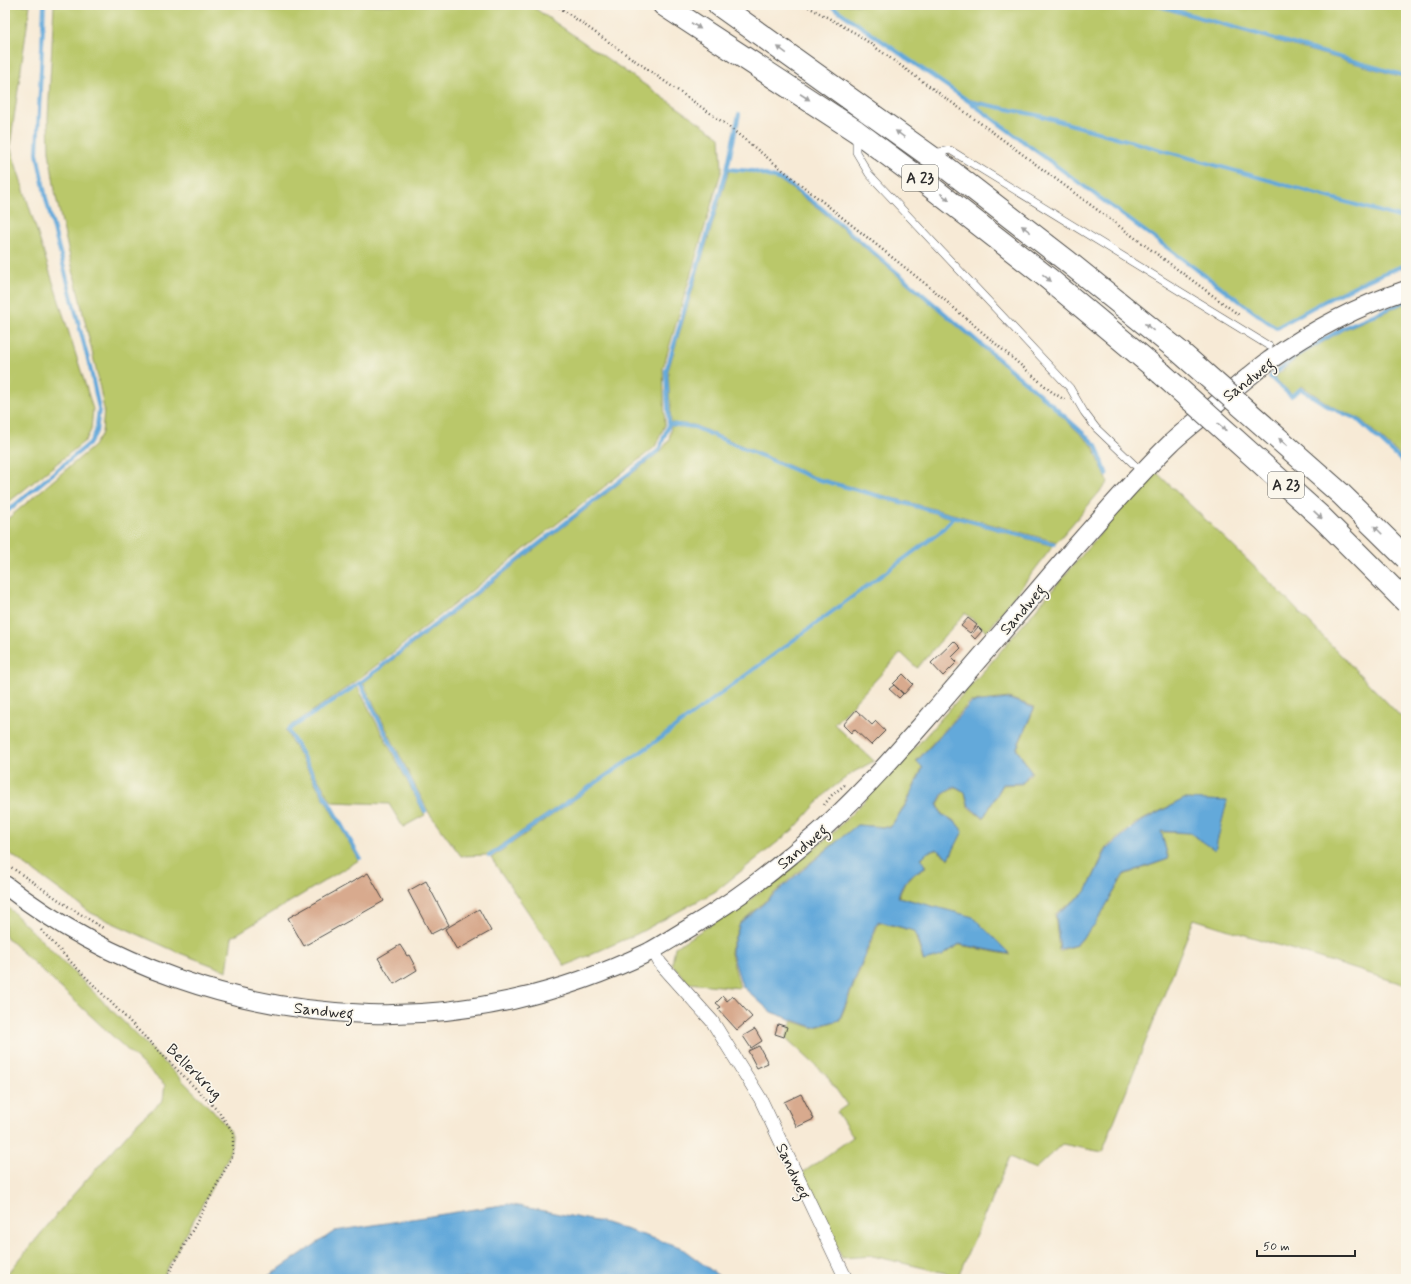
<svg xmlns="http://www.w3.org/2000/svg" width="1411" height="1284" font-family="Mynerve,sans-serif">
  <style>
    .green { fill: #bac86b; stroke: #727a4b; fill-rule: evenodd }
    .water { fill: #64a9da; stroke: #486a82 }
    .lines { fill: none; stroke-linecap: round; stroke-linejoin: round }
    .stream { stroke: #64a9da; stroke-width: 4 }
    .building { fill: #d8aa8e }
    .lane-casing { stroke: #4a4845; stroke-width: 8 }
    .street-casing { stroke: #4a4845; stroke-width: 14 }
    .secondary-casing { stroke: #4a4845; stroke-width: 20 }
    .highway-casing { stroke: #4a4845; stroke-width: 24 }
    .path { stroke: #4a4845; stroke-width: 2.5; stroke-dasharray: 1 3; stroke-linecap: butt }
    .lane { stroke: #fff; stroke-width: 7 }
    .street { stroke: #fff; stroke-width: 13 }
    .secondary { stroke: #fff; stroke-width: 18 }
    .highway { stroke: #fff; stroke-width: 22 }
    .highway-bridge-casing { stroke: #4a4845; stroke-width: 24; stroke-linecap: butt }
    .highway-bridge { stroke: #fff; stroke-width: 22 }
    .oneway { fill: #a0a0a0 }
    .labels { text-anchor: middle; stroke-width: 3.5; stroke-linejoin: round; paint-order: stroke }
    .shield { fill: #fbf7ec; stroke: #696865; stroke-width: 1 }
    .shield-label { font-size: 15px; font-weight: bold; fill: #2b2b2b }
    .street-label { font-size: 16px; fill: #2b2b2b; stroke: #fbf7ec }
  </style>
  <rect width="100%" height="100%" fill="#fbf7ec"/>
  <filter id="ink" filterUnits="userSpaceOnUse"><feTurbulence type="fractalNoise" baseFrequency=".025" numOctaves="2"/><feDisplacementMap in="SourceGraphic" scale="8" xChannelSelector="R" yChannelSelector="G"/><feConvolveMatrix kernelMatrix="1 2 1 2 8 2 1 2 1" color-interpolation-filters="sRGB"/></filter>
  <filter id="wash" filterUnits="userSpaceOnUse"><feTurbulence type="fractalNoise" baseFrequency=".012" numOctaves="4" result="noise"/><feDisplacementMap in="SourceGraphic" scale="16" xChannelSelector="R" yChannelSelector="G"/><feGaussianBlur stdDeviation="0.9" result="paint"/><feColorMatrix in="noise" values="0 0 0 0 0 0 0 0 0 0 0 0 0 0 0 0 0 1.4 0 .05"/><feComposite in="paint" operator="in"/></filter>
  <g filter="url(#wash)">
    <rect width="100%" height="100%" fill="#f7ead6"/>
    <g class="green">
      <polygon points="5,5 30,5 10,146 93,409 91,430 86,440 5,505"/>
      <polygon points="54,5 530,5 720,137 722,169 663,368 665,425 655,447 355,682 285,730 359,860 232,937 227,971 177,952 91,913 5,850 5,521 94,446 102,433 104,409 96,369 56,197 49,151 48,119"/>
      <polygon points="832,5 1150,5 1406,78 1406,218 1041,115 967,99"/>
      <polygon points="1161,5 1406,5 1406,75"/>
      <path d="M971 102 1040 117 1406 220V264C1360 279 1318 302 1277 327Z"/>
      <polygon points="729,170 753,172 782,182 819,209 1050,405 1093,446 1108,482 1057,542 815,477 694,425 671,423 668,371"/>
      <polygon points="1406,303 1406,461 1359,418 1333,407 1302,386 1292,394 1274,378 1297,358 1343,330"/>
      <polygon points="671,426 693,428 813,479 952,518 938,532 650,744 487,855 461,856 429,813 363,683 661,451 669,440"/>
      <path d="M1154 470 1266 578 1406 722V985L1194 919 1102 1152 1062 1144 1035 1169 1010 1157 958 1276 873 1256 842 1258 801 1174 853 1137 837 1112 847 1105 826 1075 786 1038 792 1021 813 1028 840 1020 879 922 914 931 923 961 942 956 959 945 1011 955 973 917 899 897C904 881 912 875 926 867L922 858 928 852 937 850 949 859 963 831 955 821 942 814 938 804 944 794 956 787 965 793 968 807 983 819 1003 785 1022 784 1032 772 1017 749 1035 707 1009 698 970 702 916 761 922 768 906 803 890 827 857 825 797 873 740 923 730 950 740 988 688 983 672 964 675 947 747 902 830 836 905 759 988 666ZM1184 799 1227 801 1215 850 1190 833 1161 832 1169 859 1124 875 1096 923 1077 945 1059 951 1055 914 1086 892 1106 848 1136 823Z"/>
      <polygon points="954,518 1053,546 987,632 965,613 917,668 901,653 834,724 874,761 852,773 827,792 794,829 716,891 637,934 565,966 491,858 651,746 940,534"/>
      <polygon points="357,686 425,815 403,827 389,804 332,802 289,731"/>
      <path d="M5 904 219 1117C222 1121 226 1125 229 1130 235 1141 229 1154 225 1164L179 1246 162 1279H5V1277L72 1196 138 1122 163 1100 165 1085 5 936Z"/>
    </g>
    <g class="water">
      <path d="M1009 699 1034 708 1016 749 1031 771 1022 783 1003 784 983 818 969 806 965 792 955 786 943 793 937 804 941 814 955 822 963 831 949 858 937 849 928 852 921 858 925 867C911 874 902 882 898 897L973 917 1010 954 959 944 942 956 924 961 915 931 878 921 839 1020 813 1027 771 1012 742 986 731 950 740 924 798 874 857 825 890 828 907 803 923 768 917 761 971 703Z"/>
      <polygon points="1184,799 1227,801 1215,850 1190,833 1161,831 1168,859 1124,874 1096,923 1076,945 1060,949 1056,915 1086,892 1107,849 1137,824"/>
      <polygon points="508,1204 606,1223 680,1247 723,1279 264,1279 335,1231"/>
    </g>
    <g class="lines">
      <g class="stream">
        <path d="M830 5 967 100 1276 328C1318 304 1360 281 1406 265"/>
        <polyline points="1156,5 1406,76"/>
        <polyline points="968,101 1041,116 1406,219"/>
        <polyline points="727,169 753,171 784,181 820,207 1051,404 1096,445 1107,475"/>
        <polyline points="1406,301 1343,328 1296,356 1270,377 1291,396 1301,389 1331,408 1357,419 1406,465"/>
        <polyline points="669,424 694,427 813,478 1054,544"/>
        <polyline points="5,513 90,443 96,432 99,409 91,371 46,199 37,153 44,5"/>
        <polyline points="360,683 288,730 360,858"/>
        <polyline points="425,811 360,683 659,450 669,424 666,371 727,169 739,114"/>
        <polyline points="489,856 651,745 939,533 954,517"/>
      </g>
    </g>
    <g id="blocks">
      <g class="building">
        <polygon points="968,618 977,625 970,633 961,626"/>
        <polygon points="978,627 982,631 975,639 971,635"/>
        <polygon points="954,641 961,648 952,657 957,662 943,676 931,663"/>
        <polygon points="903,674 913,684 904,694 893,684"/>
        <polygon points="894,685 903,694 899,698 889,689"/>
        <polygon points="856,710 872,725 876,721 885,731 871,745 854,729 851,733 843,725"/>
        <polygon points="368,873 384,901 304,946 288,918"/>
        <polygon points="426,881 449,925 431,934 408,891"/>
        <polygon points="479,909 491,931 457,950 445,929"/>
        <polygon points="400,945 407,956 409,955 417,970 394,984 378,958"/>
        <polygon points="723,996 727,1001 733,996 752,1017 737,1030 718,1009 721,1007 716,1003"/>
        <polygon points="778,1024 787,1027 784,1037 775,1034"/>
        <polygon points="755,1029 762,1041 751,1048 743,1036"/>
        <polygon points="759,1046 768,1063 757,1068 748,1051"/>
        <polygon points="801,1094 814,1119 797,1127 784,1102"/>
      </g>
    </g>
  </g>
  <g filter="url(#ink)">
    <use href="#blocks" fill-opacity="0" stroke="#4a4845" stroke-width="1"/>
    <g class="lines">
      <defs>
        <g id="lane">
          <polyline points="856,137 856,152 869,174 1070,388 1084,412 1096,428 1142,472"/>
          <polyline points="933,153 950,150 1269,346"/>
        </g>
        <polyline id="street" points="653,950 660,963 712,1021 760,1098 846,1279"/>
        <path id="secondary" d="M5 885C109 966 238 1010 369 1014 466 1017 562 994 649 952 662 945 674 937 686 930 723 908 757 884 790 856 803 845 817 835 829 823 869 786 904 745 940 704 981 657 1022 609 1062 562 1098 521 1133 480 1172 442 1184 431 1198 420 1211 409 1230 392 1249 376 1270 360 1311 331 1358 306 1406 290"/>
        <g id="highway">
          <polyline points="664,5 856,131 931,187 1049,279 1161,373"/>
          <polyline points="719,5 948,169 1067,261 1180,352"/>
        </g>
      </defs>
      <use href="#lane" class="lane-casing"/>
      <use href="#street" class="street-casing"/>
      <use href="#secondary" class="secondary-casing"/>
      <use href="#highway" class="highway-casing"/>
      <g class="path">
        <polyline points="556,5 724,123 933,290 1052,392 1065,400"/>
        <polyline points="805,5 857,34 987,128 1239,315"/>
        <polyline points="824,805 832,795 846,784"/>
        <polyline points="5,863 69,907 103,928"/>
        <polyline points="41,930 70,961 218,1111 233,1132 233,1155 166,1279"/>
      </g>
      <use href="#lane" class="lane"/>
      <use href="#street" class="street"/>
      <use href="#secondary" class="secondary"/>
      <use href="#highway" class="highway"/>
      <defs>
        <g id="highway-bridge">
          <polyline points="1180,352 1341,494 1406,558"/>
          <polyline points="1161,373 1321,517 1406,602"/>
        </g>
      </defs>
      <use href="#highway-bridge" class="highway-bridge-casing"/>
      <use href="#highway-bridge" class="highway-bridge"/>
    </g>
    <defs><path id="oneway-solid" d="M-6-.8H1V-3.2L6.5 0L1 3.2V.8H-6Z"/></defs>
    <g class="oneway">
      <use href="#oneway-solid" transform="translate(696 26) rotate(33)"/>
      <use href="#oneway-solid" transform="translate(782 50) rotate(-144)"/>
      <use href="#oneway-solid" transform="translate(805 97) rotate(33)"/>
      <use href="#oneway-solid" transform="translate(900 134) rotate(-144)"/>
      <use href="#oneway-solid" transform="translate(945 197) rotate(38)"/>
      <use href="#oneway-solid" transform="translate(1026 229) rotate(-143)"/>
      <use href="#oneway-solid" transform="translate(1047 278) rotate(39)"/>
      <use href="#oneway-solid" transform="translate(1149 327) rotate(-141)"/>
      <use href="#oneway-solid" transform="translate(1222 427) rotate(42)"/>
      <use href="#oneway-solid" transform="translate(1283 442) rotate(-138)"/>
      <use href="#oneway-solid" transform="translate(1318 515) rotate(43)"/>
      <use href="#oneway-solid" transform="translate(1378 530) rotate(-135)"/>
    </g>
  </g>
  <g class="labels">
    <g class="shield">
      <rect x="902" y="165" width="36" height="26" rx="3"/>
      <rect x="1268" y="472" width="36" height="26" rx="3"/>
    </g>
    <g class="shield-label">
      <text x="920" y="183">A 23</text>
      <text x="1286" y="490">A 23</text>
    </g>
    <g class="street-label">
      <text transform="translate(1248 379) rotate(-38)" y="6">Sandweg</text>
      <text transform="translate(1022 609) rotate(-49)" y="6">Sandweg</text>
      <text transform="translate(802 846) rotate(-40)" y="6">Sandweg</text>
      <text transform="translate(324 1010) rotate(6)" y="6">Sandweg</text>
      <text transform="translate(195 1071) rotate(45)" y="6">Bellerkrug</text>
      <text transform="translate(794 1171) rotate(65)" y="6">Sandweg</text>
    </g>
  </g>
  <rect width="1411" height="1284" fill="none" stroke="#fbf7ec" stroke-width="20"/>
  <path d="M1257 1250v6h98v-6" fill="none" stroke="#2b2b2b" stroke-width="2"/>
  <text x="1263" y="1250" font-size="12" fill="#2b2b2b" stroke="#fbf7ec" stroke-width="3" paint-order="stroke">50 m</text>
</svg>
